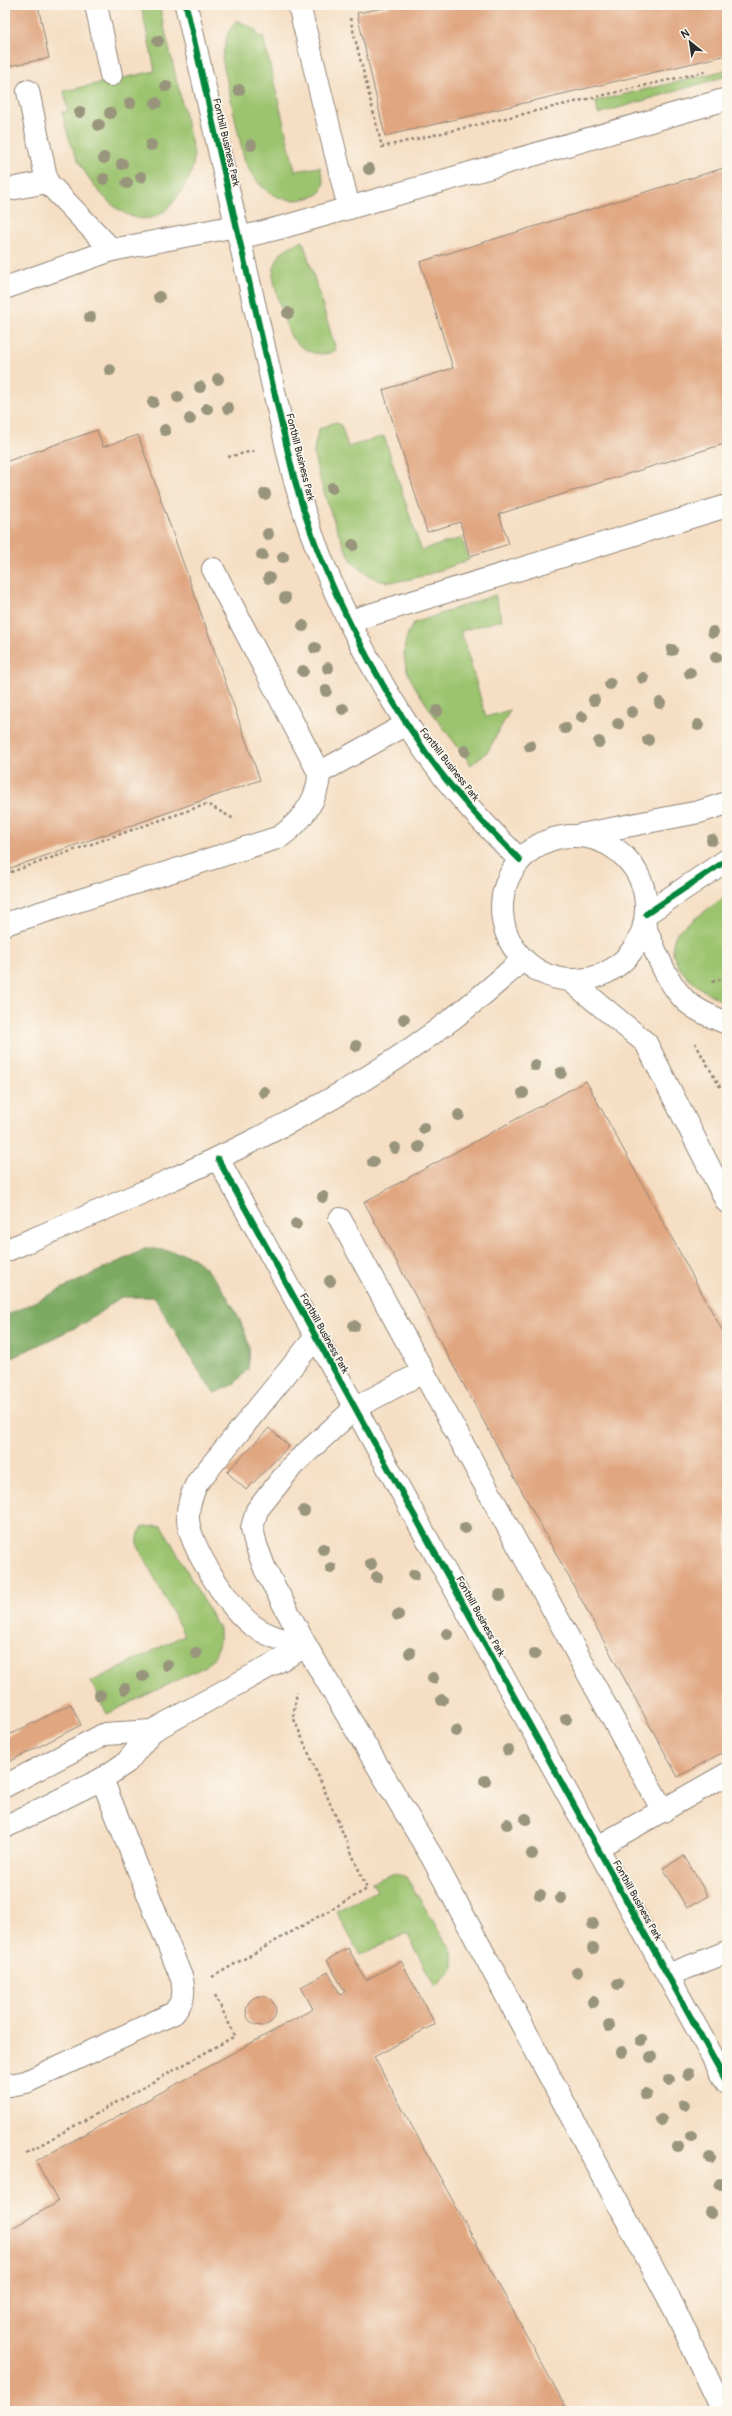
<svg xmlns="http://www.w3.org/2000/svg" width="732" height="2416" font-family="Pangolin,sans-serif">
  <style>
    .green { fill: #9cc470; stroke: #64784e }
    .forest { fill: #7daa62; stroke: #546a46 }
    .building { fill: #e0a680 }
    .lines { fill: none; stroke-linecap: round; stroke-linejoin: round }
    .minor-casing { stroke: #908477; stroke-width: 24 }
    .path { stroke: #908477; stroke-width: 2.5; stroke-dasharray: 3 3; stroke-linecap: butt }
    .minor { stroke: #fff; stroke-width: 22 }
    .cycleway-casing { stroke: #fbf7ec; stroke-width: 8 }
    .cycleway { stroke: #00873e; stroke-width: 6 }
    .tree { fill: #99957b }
    .labels { text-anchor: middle; stroke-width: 3.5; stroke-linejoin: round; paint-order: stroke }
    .street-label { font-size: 10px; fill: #2b2b2b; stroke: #fbf7ec }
  </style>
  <rect width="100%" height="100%" fill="#fbf7ec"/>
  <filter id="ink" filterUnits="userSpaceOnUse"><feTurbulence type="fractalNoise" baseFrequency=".025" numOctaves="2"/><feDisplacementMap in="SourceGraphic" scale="8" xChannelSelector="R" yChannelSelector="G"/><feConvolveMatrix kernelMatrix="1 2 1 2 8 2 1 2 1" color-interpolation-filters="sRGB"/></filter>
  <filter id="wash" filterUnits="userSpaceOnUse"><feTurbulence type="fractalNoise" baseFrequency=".012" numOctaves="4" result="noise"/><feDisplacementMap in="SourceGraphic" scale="16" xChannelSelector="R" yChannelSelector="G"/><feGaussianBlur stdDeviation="0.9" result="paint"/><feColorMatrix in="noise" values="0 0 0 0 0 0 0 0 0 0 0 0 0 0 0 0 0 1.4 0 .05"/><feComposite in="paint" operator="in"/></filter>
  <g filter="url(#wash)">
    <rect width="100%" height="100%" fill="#f5dec3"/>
    <g class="green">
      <path d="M141 5H159L194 154C194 173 186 185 175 200 139 249 92 190 76 156 69 142 66 127 62 112L68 111 64 91 155 71Z"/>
      <path d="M237 20 256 30 258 37 263 36 295 171 320 167 324 184 319 194C283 210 258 192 244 159L222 59 228 32Z"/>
      <polygon points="727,70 727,76 598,114 596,101"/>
      <path d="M303 241 336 350C320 359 303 351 292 338 286 330 274 286 273 275 273 271 275 264 277 260 281 249 293 245 303 241Z"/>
      <path d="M335 422 341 425 348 447 384 436 421 550 462 538 469 560C448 567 398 588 378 580 370 577 358 568 353 562 342 550 315 470 314 453 314 445 317 437 319 429Z"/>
      <path d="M495 595 502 620 461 631 486 717 510 710 488 751 471 765C456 743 411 689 406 667 402 652 405 635 414 623Z"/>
      <path d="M727 895V1003C701 992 658 963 678 931Z"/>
      <path d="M162 1526 219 1629C220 1645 218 1655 206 1666L107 1714 91 1682 184 1635 137 1544 139 1533 143 1527Z"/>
      <path d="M395 1873 406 1877 451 1950C458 1970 449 1974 435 1987L407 1933 360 1955 336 1911 377 1891 372 1882Z"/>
    </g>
    <path class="forest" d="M147 1248C160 1250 178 1251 189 1256 215 1269 244 1320 249 1347 250 1354 249 1362 248 1369L234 1384 215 1393 207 1384 154 1297H121L85 1323 5 1361V1316Z"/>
    <g id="blocks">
      <g class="building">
        <polygon points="5,5 38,5 49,58 5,67"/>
        <polygon points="389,5 727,5 727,55 385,136 357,13 390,7"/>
        <polygon points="727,167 727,443 499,514 509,544 470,556 460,522 427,532 383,390 453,368 420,262"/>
        <polygon points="97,430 103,447 138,435 260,780 5,870 5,462"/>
        <polygon points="586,1081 727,1339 727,1750 678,1777 364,1202"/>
        <polygon points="269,1428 289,1446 246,1490 227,1472"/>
        <polygon points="71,1704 81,1725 5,1764 5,1737"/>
        <polygon points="684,1856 708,1896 687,1908 663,1868"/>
        <polygon points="348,1948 366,1980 401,1961 435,2024 374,2057 568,2411 5,2411 5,2232 58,2202 36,2161 313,2009 301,1987 328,1972 340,1994 345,1992 327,1960"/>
        <circle cx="261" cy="2011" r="15"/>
      </g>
    </g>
  </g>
  <g filter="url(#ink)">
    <use href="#blocks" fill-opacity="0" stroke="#908477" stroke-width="1"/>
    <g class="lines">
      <defs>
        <g id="minor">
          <polyline points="96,5 111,75"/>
          <path d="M186 5 282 426C287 447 291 468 297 488 322 577 372 675 425 751 452 791 486 826 520 860"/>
          <polyline points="299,5 349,208"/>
          <polyline points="28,91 47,182 112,250 236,226"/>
          <polyline points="5,190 47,182"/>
          <polyline points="239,238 283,227 727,99"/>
          <polyline points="5,288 112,250"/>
          <polyline points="213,569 319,773"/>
          <polyline points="350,621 727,506"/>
          <polyline points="580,835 699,812 727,803"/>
          <circle cx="574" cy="908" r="72"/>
          <polyline points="646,914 727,860"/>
          <path d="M5 924 280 837C300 822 319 800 319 773L407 724"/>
          <path d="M644 925C655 949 664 977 682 997 692 1009 712 1017 727 1023"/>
          <polyline points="571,981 646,1043 727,1202"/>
          <polyline points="218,1159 727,2083"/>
          <polyline points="340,1219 663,1811"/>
          <path d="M5 1251C188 1174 376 1098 523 959"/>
          <polyline points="423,1372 355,1408 293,1465 257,1510 252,1528 256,1545 265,1569 306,1646 432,1857 674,2308 723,2411"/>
          <path d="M306 1646C288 1641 268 1637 252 1625 230 1609 189 1546 188 1519 187 1506 192 1494 197 1483L316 1337"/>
          <polyline points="5,1786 105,1734 152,1731"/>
          <polyline points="5,1827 102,1779 127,1762 152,1731 306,1646"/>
          <polyline points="598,1847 727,1774"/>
          <polyline points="668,1975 727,1952"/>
          <path d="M5 2082 10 2085 26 2082 174 2013C183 2001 185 1995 182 1979L102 1779"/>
        </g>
      </defs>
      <use href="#minor" class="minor-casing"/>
      <g class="path">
        <polyline points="350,18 382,147 707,71"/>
        <polyline points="228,457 257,450"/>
        <polyline points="5,874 207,804 234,819"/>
        <polyline points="712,982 727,977"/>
        <polyline points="695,1043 720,1087"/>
        <polyline points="212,1977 367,1889 293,1717 297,1692"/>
        <polyline points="26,2153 235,2036 215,1995"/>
      </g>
      <use href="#minor" class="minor"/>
      <defs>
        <g id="cycleway">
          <path d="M186 5 282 426C287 447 291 468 297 488 322 577 372 675 425 751 452 791 486 826 520 860"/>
          <polyline points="646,914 727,860"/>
          <polyline points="218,1159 727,2083"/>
        </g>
      </defs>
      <use href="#cycleway" class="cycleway-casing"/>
      <use href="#cycleway" class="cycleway"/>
    </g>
    <g class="tree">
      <circle cx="158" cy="41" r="6"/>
      <circle cx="166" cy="86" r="6"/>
      <circle cx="239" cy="90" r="6"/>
      <circle cx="130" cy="103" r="6"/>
      <circle cx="156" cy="103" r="6"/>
      <circle cx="80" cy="112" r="6"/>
      <circle cx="110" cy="113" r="6"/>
      <circle cx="99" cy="125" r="6"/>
      <circle cx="151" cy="145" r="6"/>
      <circle cx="251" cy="145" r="6"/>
      <circle cx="104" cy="158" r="6"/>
      <circle cx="122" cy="164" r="6"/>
      <circle cx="369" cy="169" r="6"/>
      <circle cx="141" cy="177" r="6"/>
      <circle cx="104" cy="179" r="6"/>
      <circle cx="127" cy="183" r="6"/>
      <circle cx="159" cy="297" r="6"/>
      <circle cx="288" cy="313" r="6"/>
      <circle cx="90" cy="317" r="6"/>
      <circle cx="110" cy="370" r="6"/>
      <circle cx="218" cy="379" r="6"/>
      <circle cx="200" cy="387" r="6"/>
      <circle cx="178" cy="397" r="6"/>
      <circle cx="153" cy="402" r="6"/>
      <circle cx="228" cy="408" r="6"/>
      <circle cx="207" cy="409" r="6"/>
      <circle cx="190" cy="419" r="6"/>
      <circle cx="165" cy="430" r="6"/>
      <circle cx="332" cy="488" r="6"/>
      <circle cx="265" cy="494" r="6"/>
      <circle cx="268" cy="534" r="6"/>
      <circle cx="353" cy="545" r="6"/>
      <circle cx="262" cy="555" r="6"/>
      <circle cx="283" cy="557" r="6"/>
      <circle cx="269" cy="578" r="6"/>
      <circle cx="285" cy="598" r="6"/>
      <circle cx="303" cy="626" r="6"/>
      <circle cx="713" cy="632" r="6"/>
      <circle cx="315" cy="648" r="6"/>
      <circle cx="672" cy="650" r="6"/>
      <circle cx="716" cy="657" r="6"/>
      <circle cx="328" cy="668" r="6"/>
      <circle cx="303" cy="671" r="6"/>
      <circle cx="690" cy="673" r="6"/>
      <circle cx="643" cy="678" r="6"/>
      <circle cx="610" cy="684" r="6"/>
      <circle cx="326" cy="691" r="6"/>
      <circle cx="594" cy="700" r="6"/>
      <circle cx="660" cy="703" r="6"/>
      <circle cx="343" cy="709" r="6"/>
      <circle cx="437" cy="711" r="6"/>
      <circle cx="632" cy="712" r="6"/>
      <circle cx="582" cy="717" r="6"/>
      <circle cx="618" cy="724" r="6"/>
      <circle cx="698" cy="725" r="6"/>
      <circle cx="565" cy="728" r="6"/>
      <circle cx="648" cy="740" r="6"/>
      <circle cx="599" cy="742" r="6"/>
      <circle cx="530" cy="746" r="6"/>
      <circle cx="465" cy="751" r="6"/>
      <circle cx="712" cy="840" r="6"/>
      <circle cx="404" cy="1019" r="6"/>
      <circle cx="356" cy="1046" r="6"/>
      <circle cx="535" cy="1065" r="6"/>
      <circle cx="561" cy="1073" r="6"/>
      <circle cx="264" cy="1092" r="6"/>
      <circle cx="523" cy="1093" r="6"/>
      <circle cx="459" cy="1115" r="6"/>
      <circle cx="424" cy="1128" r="6"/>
      <circle cx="419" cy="1147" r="6"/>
      <circle cx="395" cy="1148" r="6"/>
      <circle cx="373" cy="1162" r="6"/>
      <circle cx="323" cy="1197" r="6"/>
      <circle cx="296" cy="1224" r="6"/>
      <circle cx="330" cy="1281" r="6"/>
      <circle cx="354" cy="1326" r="6"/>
      <circle cx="304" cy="1511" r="6"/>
      <circle cx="465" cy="1528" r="6"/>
      <circle cx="323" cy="1549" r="6"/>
      <circle cx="371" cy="1564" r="6"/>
      <circle cx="331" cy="1568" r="6"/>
      <circle cx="414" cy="1575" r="6"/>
      <circle cx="377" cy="1577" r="6"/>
      <circle cx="500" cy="1595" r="6"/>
      <circle cx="398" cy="1615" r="6"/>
      <circle cx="447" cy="1634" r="6"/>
      <circle cx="196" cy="1653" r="6"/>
      <circle cx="410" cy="1653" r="6"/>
      <circle cx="535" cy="1654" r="6"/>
      <circle cx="167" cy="1665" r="6"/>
      <circle cx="143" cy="1676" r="6"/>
      <circle cx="433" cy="1678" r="6"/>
      <circle cx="125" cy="1689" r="6"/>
      <circle cx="100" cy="1695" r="6"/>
      <circle cx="442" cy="1700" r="6"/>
      <circle cx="566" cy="1719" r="6"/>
      <circle cx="456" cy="1731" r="6"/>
      <circle cx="508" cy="1750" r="6"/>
      <circle cx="485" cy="1781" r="6"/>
      <circle cx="526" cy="1819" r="6"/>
      <circle cx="507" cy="1824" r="6"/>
      <circle cx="532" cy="1854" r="6"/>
      <circle cx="540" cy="1895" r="6"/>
      <circle cx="561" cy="1898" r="6"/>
      <circle cx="593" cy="1924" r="6"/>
      <circle cx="593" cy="1948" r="6"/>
      <circle cx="577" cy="1972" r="6"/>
      <circle cx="618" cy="1984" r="6"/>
      <circle cx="593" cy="2002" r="6"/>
      <circle cx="609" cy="2026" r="6"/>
      <circle cx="641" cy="2040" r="6"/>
      <circle cx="622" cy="2052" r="6"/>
      <circle cx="651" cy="2057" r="6"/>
      <circle cx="688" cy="2074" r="6"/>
      <circle cx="669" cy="2080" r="6"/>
      <circle cx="646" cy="2094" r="6"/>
      <circle cx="684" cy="2105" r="6"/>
      <circle cx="661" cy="2120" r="6"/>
      <circle cx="691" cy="2136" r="6"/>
      <circle cx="678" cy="2147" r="6"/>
      <circle cx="710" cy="2158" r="6"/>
      <circle cx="720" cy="2184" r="6"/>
      <circle cx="711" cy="2213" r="6"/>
    </g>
  </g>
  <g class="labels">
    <g class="street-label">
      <text transform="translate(227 142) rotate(77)" y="4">Fonthill Business Park</text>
      <text transform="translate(301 457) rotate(76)" y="4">Fonthill Business Park</text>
      <text transform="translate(450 764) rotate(52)" y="4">Fonthill Business Park</text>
      <text transform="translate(325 1333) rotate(61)" y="4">Fonthill Business Park</text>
      <text transform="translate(481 1616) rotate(61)" y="4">Fonthill Business Park</text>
      <text transform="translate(638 1900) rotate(61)" y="4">Fonthill Business Park</text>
    </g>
  </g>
  <rect width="732" height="2416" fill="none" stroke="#fbf7ec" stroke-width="20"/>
  <g transform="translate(690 42) rotate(330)" stroke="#fbf7ec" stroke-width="3" paint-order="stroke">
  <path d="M0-3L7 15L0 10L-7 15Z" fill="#2b2b2b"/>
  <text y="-6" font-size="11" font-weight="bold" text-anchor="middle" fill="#2b2b2b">N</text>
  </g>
</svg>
